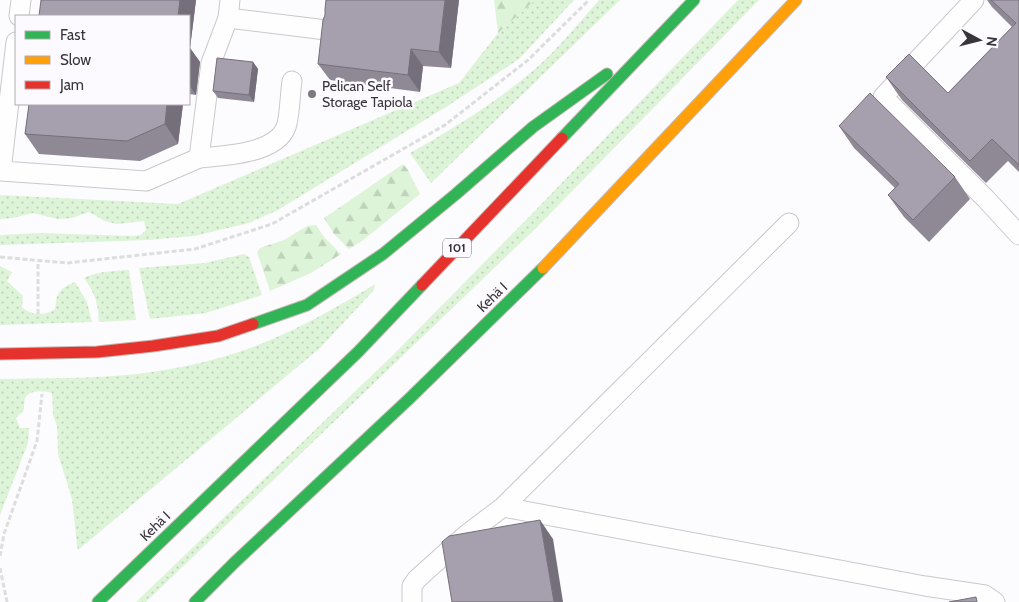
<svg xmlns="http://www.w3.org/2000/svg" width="1019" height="602" font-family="Cabin,sans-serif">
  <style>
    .grass { fill: url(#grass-dots) }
    .forest { fill: url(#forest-firs) }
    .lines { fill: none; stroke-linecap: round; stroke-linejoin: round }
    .lane-casing { stroke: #c9c8cb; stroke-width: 21 }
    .fast-casing { stroke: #c4b9b4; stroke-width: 13 }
    .slow-casing { stroke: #c4b9b4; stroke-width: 13 }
    .jam-casing { stroke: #c4b9b4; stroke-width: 13 }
    .path { stroke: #ddddde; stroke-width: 3; stroke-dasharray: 5 2.5; stroke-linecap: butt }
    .lane { stroke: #fffeff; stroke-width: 19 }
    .fast { stroke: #30b455; stroke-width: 11 }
    .slow { stroke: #ff9f0a; stroke-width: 11 }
    .jam { stroke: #e5322d; stroke-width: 11 }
    .wall { fill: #8f8996 }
    .shaded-wall { fill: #746f7a }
    .building { fill: #a69fae; stroke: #746f7a }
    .poi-dot { fill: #7c7a7f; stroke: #fcfaff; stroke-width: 2 }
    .labels { text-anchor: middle; stroke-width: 5; stroke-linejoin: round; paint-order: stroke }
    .shield { fill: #fcfaff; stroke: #727075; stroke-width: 1 }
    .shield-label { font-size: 12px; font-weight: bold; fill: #37353a }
    .poi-label { font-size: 14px; fill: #37353a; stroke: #fcfaff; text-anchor: start }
    .street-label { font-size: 14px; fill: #37353a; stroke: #fcfaff }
  </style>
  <defs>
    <pattern id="grass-dots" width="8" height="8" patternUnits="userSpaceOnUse" patternTransform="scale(1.25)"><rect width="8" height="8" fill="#def4d8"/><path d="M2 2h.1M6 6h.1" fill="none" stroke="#bfd2ba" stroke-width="1.8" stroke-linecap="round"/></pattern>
    <pattern id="forest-firs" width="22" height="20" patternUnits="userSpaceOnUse" patternTransform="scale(1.25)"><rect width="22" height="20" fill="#def4d8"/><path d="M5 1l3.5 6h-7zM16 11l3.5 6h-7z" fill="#bfd2ba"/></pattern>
  </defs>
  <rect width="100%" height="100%" fill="#fcfbfe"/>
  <g class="grass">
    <polygon points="535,0 574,0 519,59 446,107 278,210 249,223 194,236 148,240 0,245 0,235 39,233 134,236 141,235 146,230 144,221 117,224 105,221 89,212 72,218 58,219 33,213 13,218 0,219 0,195 178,204 459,83 498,33"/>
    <path d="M599 0H620L431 183 410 153C459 125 507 96 548 57 566 39 582 19 599 0Z"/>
    <polygon points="738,0 759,0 537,227 146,602 136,602 393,355 529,217"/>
    <polygon points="244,254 249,257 262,295 206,313 150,319 139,268 205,263"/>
    <path d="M0 266 12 272 7 281 23 296 22 307C31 316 45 316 55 309 57 293 58 289 75 282L87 302 92 322 0 325Z"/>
    <path d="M129 270 136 320 99 322C98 302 95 294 84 278 97 271 114 271 129 270Z"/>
    <path d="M375 284 374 290 320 348 78 550 77 545 72 499 58 454 57 426 53 415 52 393C45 391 30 389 25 398 24 401 24 407 24 410L16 418 20 428H29L28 443 0 515V379C46 378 92 379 137 374 180 369 224 359 263 343 302 327 340 306 375 284Z"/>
  </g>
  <g class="forest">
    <polygon points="494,0 535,0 498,33"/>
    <polygon points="403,164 408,170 420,194 362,241 349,249 334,234 324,218"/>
    <polygon points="316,225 324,237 341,254 311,273 270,291 257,252 260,248 284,240 307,226"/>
  </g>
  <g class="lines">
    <defs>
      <g id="lane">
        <polyline points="974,0 883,97 986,199 1019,235"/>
        <polyline points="19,16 21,0"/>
        <polyline points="228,18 326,30"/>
        <polyline points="16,42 1,171 146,181 199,158 211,63 228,18 230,0"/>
        <path d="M199 158C223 156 276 154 286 127 290 116 290 93 292 81"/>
        <polyline points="503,507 925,586 985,595 995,602"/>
        <polyline points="412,602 412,586 417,579 466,535 503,507 789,223"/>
      </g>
      <g id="fast">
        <polyline points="562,138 694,0"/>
        <polyline points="253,324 307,305 383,254 456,194 533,127 607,74"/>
        <polyline points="98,602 358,352 422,285"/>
        <polyline points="195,602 235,562 410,398 543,268"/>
      </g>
      <polyline id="slow" points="543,268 796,0"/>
      <g id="jam">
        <polyline points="422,285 562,138"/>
        <polyline points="0,354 97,352 153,346 218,336 253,324"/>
      </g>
    </defs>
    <use href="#lane" class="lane-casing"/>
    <use href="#fast" class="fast-casing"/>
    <use href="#slow" class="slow-casing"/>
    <use href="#jam" class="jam-casing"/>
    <g class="path">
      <polyline points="0,257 67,263 195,249 272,224 445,125 528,60 589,0"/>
      <polyline points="38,314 38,261"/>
      <polyline points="0,556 4,534 37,441 42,394"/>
      <polyline points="0,568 7,602"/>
    </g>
    <use href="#lane" class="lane"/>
    <use href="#fast" class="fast"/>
    <use href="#slow" class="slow"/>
    <use href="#jam" class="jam"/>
  </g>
  <g class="wall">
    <polygon points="41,0 196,0 190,48 200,62 196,95 189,94 189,16"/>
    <polygon points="459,0 451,68 423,66 420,92 330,80 318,64"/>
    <polygon points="987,0 1019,0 1019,172 1008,161 986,183 902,100 886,77 948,93 1012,27 992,7"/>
    <polygon points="253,62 258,69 254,102 218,98 213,91"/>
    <polygon points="29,104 183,104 178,144 140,161 39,154 25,134"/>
    <polygon points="839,126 955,177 970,199 929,242 904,217 888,195 895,188 854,148"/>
  </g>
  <g class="shaded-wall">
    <polygon points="180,0 196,0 190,48 200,62 196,95 189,85 189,16 178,16"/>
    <polygon points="445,0 459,0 451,68 439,52"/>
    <polygon points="411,49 423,66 420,92 408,75"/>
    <polygon points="253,62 258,69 254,102 249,95"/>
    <polygon points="167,104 183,104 178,144 165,124"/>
    <polygon points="540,520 553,539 563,602 554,602"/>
  </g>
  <g class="building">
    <polygon points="41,0 180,0 178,16 39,16"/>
    <polygon points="326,0 445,0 439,52 411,49 408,75 318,64 323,20 325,15 325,9"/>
    <polygon points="991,0 1019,0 1019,165 992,139 970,161 886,77 909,54 948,93 1016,23"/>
    <polygon points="217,58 253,62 249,95 213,91"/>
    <polygon points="870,93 955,177 913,220 888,195 899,184 839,126"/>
    <polygon points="29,104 167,104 165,124 127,141 25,134"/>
    <polygon points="540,520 554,602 452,602 442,542 449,536"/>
    <polygon points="976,597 977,602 949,602"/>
  </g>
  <circle class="poi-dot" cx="312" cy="94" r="5"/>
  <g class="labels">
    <rect class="shield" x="443" y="238.5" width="28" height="19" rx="4"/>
    <g class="shield-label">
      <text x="457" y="252">101</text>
    </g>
    <g class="poi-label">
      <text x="322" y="91">Pelican Self<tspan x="322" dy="16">Storage Tapiola</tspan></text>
    </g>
    <g class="street-label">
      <text transform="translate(492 297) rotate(-44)" y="5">Kehä I</text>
      <text transform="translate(155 526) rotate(-44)" y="5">Kehä I</text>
    </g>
  </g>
  <rect x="15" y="15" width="175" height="90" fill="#fcfaff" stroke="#adabb0"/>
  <rect x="25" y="31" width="25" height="8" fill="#30b455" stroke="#adabb0"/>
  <text x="60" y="40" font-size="15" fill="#37353a">Fast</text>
  <rect x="25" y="56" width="25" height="8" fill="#ff9f0a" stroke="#adabb0"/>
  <text x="60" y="65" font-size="15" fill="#37353a">Slow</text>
  <rect x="25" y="81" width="25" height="8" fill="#e5322d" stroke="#adabb0"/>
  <text x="60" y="90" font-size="15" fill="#37353a">Jam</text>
  <g transform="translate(979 40) rotate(97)" stroke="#fcfaff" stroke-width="4" paint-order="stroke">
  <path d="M0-4L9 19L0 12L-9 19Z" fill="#37353a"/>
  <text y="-8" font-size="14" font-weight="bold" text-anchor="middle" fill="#37353a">N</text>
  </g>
</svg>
